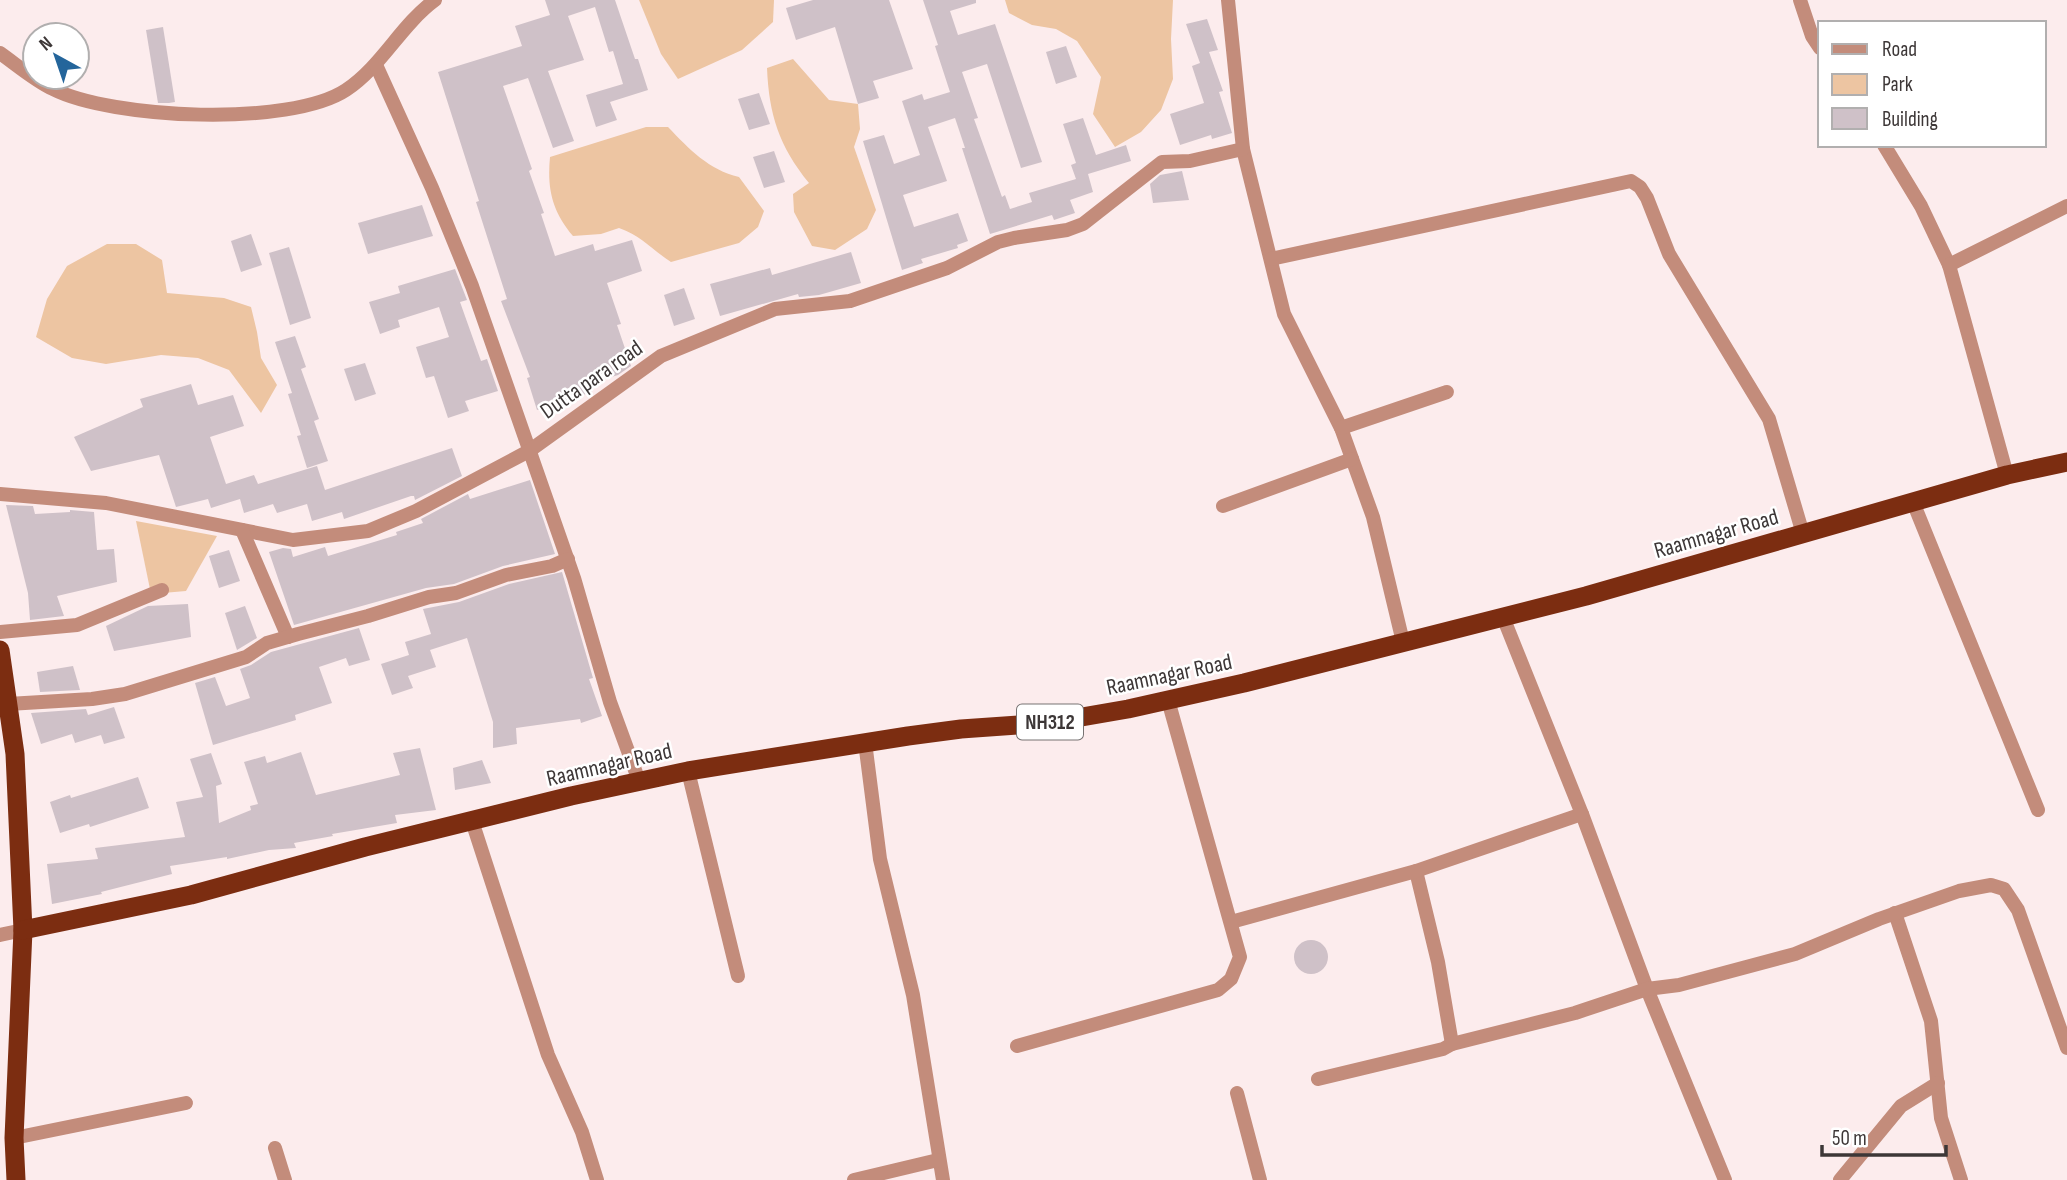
<svg xmlns="http://www.w3.org/2000/svg" width="2067" height="1180" font-family="'Sofia Sans Condensed',sans-serif">
  <style>
    .green { fill: #edc5a2 }
    .building { fill: #cfc1c8 }
    .lines { fill: none; stroke-linecap: round; stroke-linejoin: round }
    .minor { stroke: #c38c7b; stroke-width: 14 }
    .trunk { stroke: #7c2d11; stroke-width: 19 }
    .labels { text-anchor: middle; stroke-width: 5; stroke-linejoin: round; paint-order: stroke }
    .shield { fill: #fff; stroke: #777373; stroke-width: 2 }
    .shield-label { font-size: 21px; font-weight: bold; fill: #3d3737 }
    .street-label { font-size: 23px; fill: #3d3737; stroke: #fff }
  </style>
  <rect width="100%" height="100%" fill="#fceced"/>
  <g class="green">
    <polygon points="639,0 774,0 773,22 742,50 678,79 661,54"/>
    <polygon points="1005,0 1173,0 1171,39 1173,79 1161,110 1141,132 1115,147 1093,114 1101,77 1077,41 1056,29 1032,25 1009,13"/>
    <path d="M793 59 829 100 858 104 860 129 854 147 876 210 867 229 835 250 812 246 794 212 793 194 809 183C779 146 769 115 767 68Z"/>
    <path d="M646 127H668C689 149 709 170 739 177L764 211 758 227 739 243 671 262C651 249 642 236 619 228L601 234 573 236C552 211 547 189 550 157Z"/>
    <polygon points="107,244 136,244 162,260 167,293 224,298 251,307 257,332 261,358 277,385 261,413 229,370 198,358 161,355 106,364 72,358 36,337 47,299 67,266"/>
    <polygon points="136,521 217,536 186,591 151,594"/>
  </g>
  <g class="building">
    <polygon points="545,0 615,0 635,59 638,59 648,90 610,102 617,120 596,127 586,95 623,84 613,51 609,52 595,7 568,16 584,60 548,71 574,141 553,148 528,78 503,86 532,169 529,171 544,213 541,214 555,256 593,244 595,251 632,240 642,271 607,283 621,324 617,325 631,366 618,375 589,384 592,392 537,410 527,378 530,377 501,301 507,299 476,202 479,201 438,72 522,46 515,26 550,15"/>
    <polygon points="813,0 889,0 913,69 873,81 879,98 858,104 835,27 796,40 786,8"/>
    <polygon points="923,0 976,0 976,3 950,11 958,35 995,24 1042,162 1021,168 987,64 962,72 978,118 974,119 1002,197 1005,195 1010,209 1032,202 1029,193 1076,179 1071,165 1076,163 1063,124 1083,118 1096,155 1126,145 1131,161 1088,174 1093,192 1070,200 1075,213 1054,220 1052,215 990,234 962,148 965,148 955,118 928,127 947,181 903,195 914,227 958,213 968,241 957,245 958,248 921,259 923,263 902,270 863,141 884,135 894,164 920,155 902,101 922,94 924,100 950,92 935,46 938,45"/>
    <polygon points="1207,19 1218,50 1209,52 1223,91 1219,92 1232,133 1212,139 1211,135 1180,145 1170,114 1204,103 1192,66 1200,63 1186,24"/>
    <polygon points="163,27 175,102 169,103 158,103 146,30"/>
    <polygon points="1066,46 1077,77 1056,84 1046,52"/>
    <polygon points="759,93 770,124 749,130 738,99"/>
    <polygon points="774,151 785,182 764,188 753,157"/>
    <polygon points="1182,171 1189,200 1153,203 1150,184 1160,175"/>
    <polygon points="422,205 433,236 368,254 358,223"/>
    <polygon points="251,234 262,265 241,272 231,241"/>
    <polygon points="289,247 311,318 290,325 269,253"/>
    <polygon points="851,252 861,283 819,295 799,297 798,294 720,316 710,284 770,268 772,275"/>
    <polygon points="455,269 467,300 460,302 481,361 487,359 498,391 465,401 469,411 448,418 434,376 426,378 416,347 449,337 439,307 398,320 400,327 380,334 369,302 400,293 398,286"/>
    <polygon points="684,288 695,319 674,326 664,295"/>
    <polygon points="295,336 306,367 301,369 319,419 314,421 328,461 307,468 297,436 301,435 288,394 292,393 275,342"/>
    <polygon points="365,363 376,394 355,401 344,369"/>
    <polygon points="191,384 198,405 233,395 244,426 210,437 226,484 254,475 258,484 317,466 325,490 452,448 462,476 415,500 414,496 411,496 344,519 342,512 312,521 307,504 277,513 273,504 244,513 240,499 211,508 208,499 176,507 159,455 91,471 74,437 143,407 140,399"/>
    <polygon points="530,480 555,554 503,566 454,584 426,588 294,625 269,552 283,548 291,549 293,557 325,547 328,556 397,535 396,532 423,523 421,519 468,494 470,499"/>
    <polygon points="6,505 33,506 35,514 70,512 70,510 94,512 97,550 114,549 117,582 57,596 64,616 30,620 28,593"/>
    <polygon points="229,550 240,581 219,588 209,556"/>
    <polygon points="562,572 593,678 589,679 602,716 581,723 580,719 516,728 517,744 493,748 493,722 467,638 430,650 436,667 408,676 413,688 392,695 381,664 409,655 405,642 431,634 423,609 459,602 509,584"/>
    <polygon points="188,604 191,637 114,651 106,626 148,606"/>
    <polygon points="245,606 257,638 237,650 225,613"/>
    <polygon points="359,628 370,660 349,666 346,658 319,667 332,703 295,715 296,720 213,745 195,683 215,677 226,706 250,698 240,669 251,665 271,652"/>
    <polygon points="73,666 80,690 40,692 37,672"/>
    <polygon points="114,707 125,738 104,744 101,735 75,743 72,734 41,744 31,713 86,709 88,715"/>
    <polygon points="420,748 436,810 395,815 397,823 332,834 333,836 294,843 296,848 269,850 227,859 227,857 170,866 172,874 101,892 102,894 52,904 47,864 98,859 95,848 185,837 176,802 203,797 190,759 211,753 222,784 216,786 219,823 251,810 250,806 258,804 244,762 265,756 267,763 301,752 316,795 400,775 393,753"/>
    <polygon points="482,760 491,783 455,790 453,768"/>
    <polygon points="138,777 149,808 90,827 89,824 60,833 50,802 70,795 71,798"/>
    <circle cx="1311" cy="957" r="17"/>
  </g>
  <g class="lines">
    <g class="minor">
      <polyline points="1228,0 1243,149 1284,314 1341,428 1373,517 1403,642"/>
      <polyline points="1800,0 1812,36 1820,48"/>
      <path d="M0 53C17 65 34 80 53 89 112 119 290 127 346 90 382 66 400 26 435 0"/>
      <polyline points="376,65 432,188 472,286 574,578 610,702 639,781"/>
      <polyline points="1884,145 1921,206 1949,265 2007,475"/>
      <polyline points="1271,259 1631,181 1640,187 1647,198 1669,254 1769,419 1803,534"/>
      <polyline points="1949,265 2067,206"/>
      <polyline points="1341,428 1447,392"/>
      <polyline points="0,494 106,503 293,540 368,531 416,511 529,451 661,356 775,309 850,301 947,268 998,242 1014,238 1067,230 1083,224 1162,162 1190,161 1243,149"/>
      <polyline points="1913,502 2038,810"/>
      <polyline points="1223,506 1352,459"/>
      <polyline points="242,530 288,637"/>
      <polyline points="1503,617 1582,814 1647,989 1725,1180"/>
      <polyline points="0,632 77,625 162,590"/>
      <polyline points="8,704 92,699 125,694 246,657 267,643 298,634 368,616 429,597 456,593 506,575 552,566 568,559"/>
      <polyline points="865,742 880,859 913,995 943,1180"/>
      <polyline points="688,771 738,976"/>
      <polyline points="472,821 548,1055 582,1132 597,1180"/>
      <polyline points="1416,871 1438,962 1452,1044"/>
      <polyline points="1895,913 1931,1021 1941,1118 1961,1180"/>
      <polyline points="1231,922 1416,871 1582,814"/>
      <polyline points="0,935 23,930"/>
      <polyline points="1017,1046 1218,990 1231,979 1240,957 1168,700"/>
      <polyline points="1318,1079 1443,1049 1452,1044 1575,1013 1647,989 1679,985 1795,954 1879,919 1959,891 1991,885 2004,889 2018,910 2067,1048"/>
      <polyline points="1237,1093 1260,1180"/>
      <polyline points="14,1138 186,1103"/>
      <polyline points="275,1148 285,1180"/>
      <polyline points="854,1180 938,1160"/>
      <polyline points="1840,1180 1901,1106 1938,1083"/>
    </g>
    <g class="trunk">
      <polyline points="0,650 15,754 23,930 14,1138 16,1180"/>
      <polyline points="23,930 191,895 365,847 571,796 688,771 908,736 961,729 1047,723 1128,709 1244,683 1586,596 2007,475 2067,462"/>
    </g>
  </g>
  <g class="labels">
    <rect class="shield" x="1017" y="704.5" width="66" height="35" rx="5"/>
    <g class="shield-label">
      <text x="1050" y="729">NH312</text>
    </g>
    <g class="street-label">
      <text transform="translate(591 379) rotate(-35)" y="8">Dutta para road</text>
      <text transform="translate(1716 533) rotate(-16)" y="8">Raamnagar Road</text>
      <text transform="translate(1169 674) rotate(-12)" y="8">Raamnagar Road</text>
      <text transform="translate(609 764) rotate(-13)" y="8">Raamnagar Road</text>
    </g>
  </g>
  <rect x="1818" y="21" width="228" height="126" fill="#ffffff" stroke="#b1afaf" stroke-width="2"/>
  <rect x="1832" y="44" width="35" height="10" fill="#c38c7b" stroke="#b1afaf" stroke-width="2"/>
  <text x="1882" y="56" font-size="21" fill="#3d3737">Road</text>
  <rect x="1832" y="74" width="35" height="21" fill="#edc5a2" stroke="#b1afaf" stroke-width="2"/>
  <text x="1882" y="91" font-size="21" fill="#3d3737">Park</text>
  <rect x="1832" y="108" width="35" height="21" fill="#cfc1c8" stroke="#b1afaf" stroke-width="2"/>
  <text x="1882" y="126" font-size="21" fill="#3d3737">Building</text>
  <g transform="translate(56 56) rotate(320)"><circle r="33" fill="#ffffff" stroke="#b1afaf" stroke-width="2"/>
  <path d="M0-5L12 26L0 18L-12 26Z" fill="#24659b"/>
  <text y="-10" font-size="19" font-weight="bold" text-anchor="middle" fill="#3d3737">N</text>
  </g>
  <path d="M1822 1145v10h124v-10" fill="none" stroke="#3d3737" stroke-width="3.5"/>
  <text x="1832" y="1145" font-size="21" fill="#3d3737" stroke="#ffffff" stroke-width="5" paint-order="stroke">50 m</text>
</svg>
